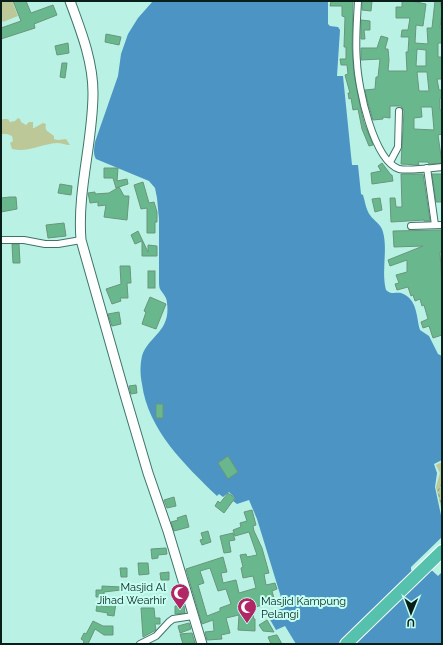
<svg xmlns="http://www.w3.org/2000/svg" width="443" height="645" font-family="Raleway,sans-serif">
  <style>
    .green { fill: #bdc899 }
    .water { fill: #4b94c3 }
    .building { fill: #69b88d; stroke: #6a957c; fill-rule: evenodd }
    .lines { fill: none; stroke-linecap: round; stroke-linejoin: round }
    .street-casing { stroke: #3f7469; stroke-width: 8 }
    .secondary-casing { stroke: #3f7469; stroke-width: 11 }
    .highway-casing { stroke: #fff; stroke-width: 14 }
    .path { stroke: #749f95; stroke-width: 1; stroke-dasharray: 3 3; stroke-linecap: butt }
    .street { stroke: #fff; stroke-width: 6 }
    .secondary { stroke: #fff; stroke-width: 9 }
    .highway { stroke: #56c1ac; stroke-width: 12 }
    .labels { text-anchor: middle; stroke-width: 4; stroke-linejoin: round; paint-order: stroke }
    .poi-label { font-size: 11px; fill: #081f1a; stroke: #c6fff2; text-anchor: end }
  </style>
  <rect width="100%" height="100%" fill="#b9f2e4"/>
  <g class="green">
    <polygon points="1,1 12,1 18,16 3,22 1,18"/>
    <path d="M18 118 20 119 21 122 26 125 29 122H33V128H34L43 123 46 124C44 132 49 131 54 136V139L58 140 66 139 70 145C66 145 61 143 57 143 41 144 28 153 12 149L10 143 13 141 12 136 7 134H1V121L3 119H8L10 122 15 121Z"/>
    <polygon points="442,462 442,512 436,487 440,473 436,465"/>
  </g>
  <path class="water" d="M153 1H328V24L330 26 338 27 340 30 337 76H343L352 165H358L361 194 363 195C365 201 366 210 370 215 374 221 381 224 383 232 388 250 381 271 386 290 391 295 396 292 401 293 418 299 416 317 420 330L429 336 438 354 442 356V460L434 464 437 473 435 487 442 520V537L411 567V570L414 573 425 564 438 576 442 572V644H296L285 626 276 630 268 616 284 607 257 519 249 500 237 504 233 501 235 498 229 492 223 497 219 494 217 496C185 465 148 430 142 384 140 375 140 365 142 356 148 336 171 332 167 303 167 297 163 294 160 289 159 287 159 283 159 280V219L157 198 155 188 149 181 96 159C93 154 94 148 95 142L118 76 121 54 128 34 138 18Z"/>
  <g class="building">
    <polygon points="13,1 26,1 31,13 53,5 57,15 34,24 35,28 1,39 1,28 21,21"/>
    <polygon points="331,1 353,1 352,47 354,74 360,106 364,123 373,145 369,146 362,129 358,109 353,110 351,98 349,99 348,93 350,93 345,75 348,74 347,65 341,65 340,59 346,59 346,47 344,47 345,17 342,16 342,6 330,6"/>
    <polygon points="362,1 372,1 371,11 362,10"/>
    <path d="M402 1H411L426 4 423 26 416 25 415 43 428 44 427 28H432L435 1H440L442 11 440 28H442V43H438V57H442V79H437L439 90H442V98H440V110H442V134L438 135 442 163 429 164 428 162H418L419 165 401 164 403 130 404 111 401 106H390V118L383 117V119L373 120 368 103 365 90 375 89 376 77H378L380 59 361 60V48H377L381 36 388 38 385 49H388L389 60 388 71H407L406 52H408L409 37H401L402 30H408L410 18H396V7H402ZM417 49 426 50V66H416ZM417 72H427L429 91H419ZM421 107H432L434 130 414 129V118L422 117Z"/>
    <polygon points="361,20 370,21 370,30 364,30 365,39 361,39"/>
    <polygon points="106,34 121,37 119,45 105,42"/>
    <polygon points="68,43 69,53 57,55 55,46"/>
    <polygon points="62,63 67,63 65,78 60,77"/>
    <polygon points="382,163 391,175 392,175 393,181 372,184 371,173 381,171 378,166"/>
    <polygon points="104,168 118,168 117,181 127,179 128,184 116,188 113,178 104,178"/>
    <polygon points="401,174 423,174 430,221 424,221 424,220 391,222 390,198 395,198 396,207 402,207"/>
    <polygon points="432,174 442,174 442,202 436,202"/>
    <polygon points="143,182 149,203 154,202 157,212 157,222 155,222 155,233 147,233 147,208 141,209 134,185"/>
    <polygon points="60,184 72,186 71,195 58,193"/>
    <polygon points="119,187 124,196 129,196 127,220 104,217 106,205 98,206 98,202 90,203 88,193 95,192 95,194 109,193"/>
    <polygon points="10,197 16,197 17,209 1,212 1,198"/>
    <polygon points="380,198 382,210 375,212 372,199"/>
    <polygon points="64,223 66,236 48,238 46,225"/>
    <polygon points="442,230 442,252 440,252 442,285 442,335 433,338 429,326 423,328 421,322 428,319 424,305 422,306 420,299 415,301 413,295 411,296 408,287 397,290 395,284 399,283 396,275 407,272 407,260 390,266 388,260 423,246 394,247 393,231"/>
    <polygon points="138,231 148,252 148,245 157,246 157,256 142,256 142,241 135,244 131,235"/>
    <polygon points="12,244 19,244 20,263 13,263"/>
    <polygon points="120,266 130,266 131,283 127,283 128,298 120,298 121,301 112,304 106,289 121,284"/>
    <rect x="148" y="271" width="7" height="17"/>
    <polygon points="150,297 166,304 156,329 142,324 146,312 144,311"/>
    <polygon points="119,312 121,324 112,326 108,314"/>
    <polygon points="136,385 137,393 131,394 129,386"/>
    <rect x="156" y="404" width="7" height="14"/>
    <polygon points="228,456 238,472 228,479 218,463"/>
    <polygon points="228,493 235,498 224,513 215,506 218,501 220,503"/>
    <polygon points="174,497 176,506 167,508 164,500"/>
    <path d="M252 510 256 525 253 526 254 531 262 548 269 573 264 574 266 585 275 583 277 589 272 591 275 602 251 608 254 619H255V631L238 630 239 615 226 618 230 633 221 635 222 639 207 640 205 632 214 631 213 620 202 624 186 569 223 557 227 572 221 573 223 583 236 580 239 593 256 588 253 576 243 578 241 568 243 567 240 555 246 554 247 557 257 555 249 532 235 536 233 530 241 527 240 523 247 521 244 512ZM210 568 218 591 226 589 231 604 220 608V611L207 616 198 585 204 583 200 571Z"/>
    <polygon points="186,515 189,527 174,531 171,522 178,520 177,518"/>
    <polygon points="208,531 211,542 202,545 200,540 203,539 201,533"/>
    <polygon points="233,533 235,540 229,541 231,552 224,553 220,536"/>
    <polygon points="166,548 167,554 158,555 158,558 152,559 151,549"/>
    <polygon points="138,563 148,563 149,574 139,575"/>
    <polygon points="120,568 127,568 127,577 121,577"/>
    <polygon points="169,572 169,580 161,580 160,573"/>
    <polygon points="102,586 121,587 121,590 104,592 104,597 96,597 96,590 102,590"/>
    <polygon points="110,602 116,603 114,616 107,615 108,613 96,611 97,605 109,607"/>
    <polygon points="175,606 184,606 185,613 175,614"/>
    <polygon points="141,608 154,608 155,618 160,618 160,624 155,624 156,630 143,637"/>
    <polygon points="267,620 274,632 263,631 259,625"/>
    <polygon points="93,621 103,626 113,626 113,635 104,635 95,629 88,644 83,644 84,641 81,639 84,633 86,634"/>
    <polygon points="189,623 191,629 180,633 178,626"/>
    <polygon points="192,633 195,643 183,644 180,634"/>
    <polygon points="276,635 277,635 282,644 271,644 268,637"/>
  </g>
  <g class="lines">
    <defs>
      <g id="street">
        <path d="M358 1C357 21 355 42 357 62 358 87 373 160 399 169 408 171 432 168 442 167"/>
        <polyline points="390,162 398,147 399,111"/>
        <polyline points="427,168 435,225"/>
        <polyline points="411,226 442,225"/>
        <polyline points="1,240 24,240 45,244 58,244 81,240"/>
        <polyline points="140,644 156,636 169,622 173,619 193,616"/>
      </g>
      <path id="secondary" d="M70 1C81 31 93 61 93 93 93 142 77 190 81 240L125 395 148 473 168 531 202 644"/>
      <polyline id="highway" points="346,644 442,551"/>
    </defs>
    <use href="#street" class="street-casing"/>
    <use href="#secondary" class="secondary-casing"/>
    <use href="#highway" class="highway-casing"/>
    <polyline class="path" points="442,483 438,491 442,507"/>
    <use href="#street" class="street"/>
    <use href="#secondary" class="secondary"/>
    <use href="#highway" class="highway"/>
  </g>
  <defs>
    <symbol id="mosque-pin" viewBox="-11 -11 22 30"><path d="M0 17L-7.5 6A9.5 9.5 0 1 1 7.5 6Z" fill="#b12665" stroke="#c6fff2"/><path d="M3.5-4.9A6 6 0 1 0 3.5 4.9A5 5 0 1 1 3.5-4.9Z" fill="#fff"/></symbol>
  </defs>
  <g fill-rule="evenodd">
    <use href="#mosque-pin" x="169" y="582" width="22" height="30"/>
    <use href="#mosque-pin" x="236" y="596" width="22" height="30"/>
  </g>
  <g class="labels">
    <g class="poi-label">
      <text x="166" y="591">Masjid Al<tspan x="166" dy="13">Jihad Wearhir</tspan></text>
      <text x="261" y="605" text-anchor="start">Masjid Kampung<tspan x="261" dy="13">Pelangi</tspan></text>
    </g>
  </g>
  <rect width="443" height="645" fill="none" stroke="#081f1a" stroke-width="4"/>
  <g transform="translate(411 613) rotate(181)" stroke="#c6fff2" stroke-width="3" paint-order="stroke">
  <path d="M0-3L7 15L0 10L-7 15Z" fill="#081f1a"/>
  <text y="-6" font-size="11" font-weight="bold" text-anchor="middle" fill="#081f1a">U</text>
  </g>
</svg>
